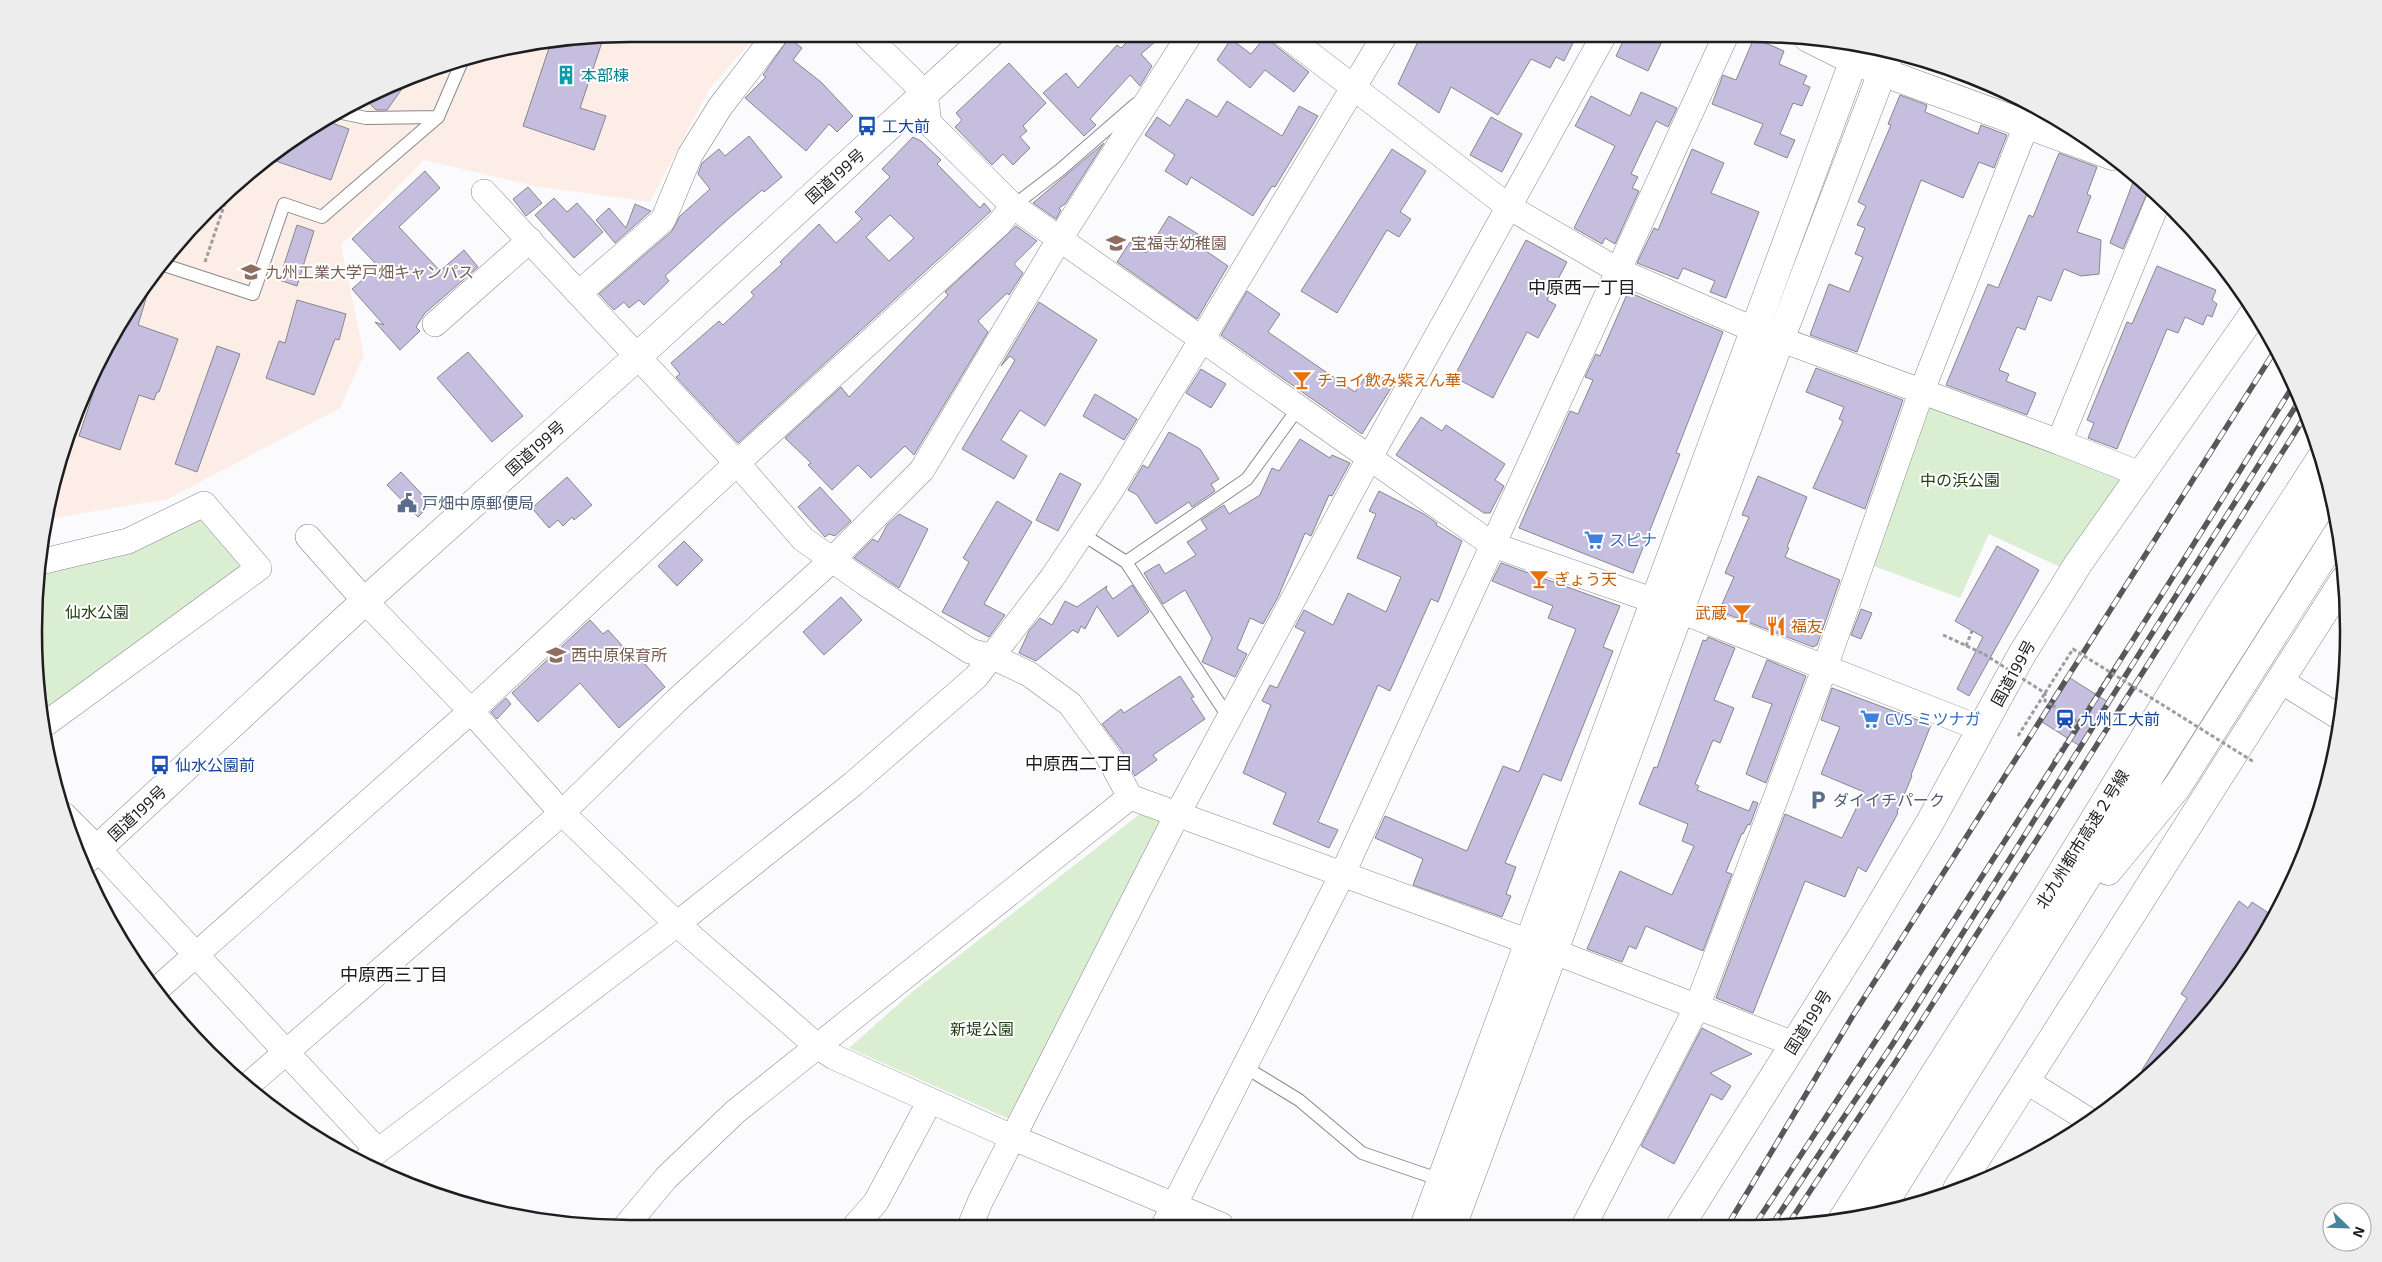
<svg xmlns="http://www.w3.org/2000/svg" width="2382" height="1262" font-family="'Exo 2','Noto Sans JP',sans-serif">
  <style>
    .education { fill: #fceee6 }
    .green { fill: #daefd2 }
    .building { fill: #c5bedf; stroke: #87878b; fill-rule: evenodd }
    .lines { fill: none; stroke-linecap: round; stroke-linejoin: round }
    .service-casing { stroke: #89898e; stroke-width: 14 }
    .minor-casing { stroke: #89898e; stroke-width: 26 }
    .tertiary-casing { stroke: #89898e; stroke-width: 29 }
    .trunk-casing { stroke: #89898e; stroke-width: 29 }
    .motorway-casing { stroke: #89898e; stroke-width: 29 }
    .path { stroke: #9d9d9f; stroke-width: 3; stroke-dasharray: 4 2.5; stroke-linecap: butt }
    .service { stroke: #fff; stroke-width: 12 }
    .minor { stroke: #fff; stroke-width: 25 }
    .tertiary { stroke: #fff; stroke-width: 28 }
    .trunk { stroke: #fff; stroke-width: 28 }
    .motorway { stroke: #fff; stroke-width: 28 }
    .rail-casing { stroke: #58585a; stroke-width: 5.5 }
    .rail { stroke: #fff; stroke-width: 4; stroke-dasharray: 11; stroke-linecap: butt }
    .path-bridge { stroke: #9d9d9f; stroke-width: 3; stroke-dasharray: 4 2.5; stroke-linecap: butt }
    .labels { text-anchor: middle; stroke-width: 4; stroke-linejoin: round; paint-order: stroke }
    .culture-label { font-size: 16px; fill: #0d838f; stroke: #fff; text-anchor: start }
    .transit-label { font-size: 16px; fill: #164399; stroke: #fff; text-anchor: start }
    .street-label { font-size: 16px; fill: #1e1e20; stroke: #fff }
    .education-label { font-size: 16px; fill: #785e54; stroke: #fff; text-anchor: start }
    .food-label { font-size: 16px; fill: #c56008; stroke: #fff; text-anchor: start }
    .park-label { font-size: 16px; fill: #213d12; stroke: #fff }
    .service-label { font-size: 16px; fill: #4e5e75; stroke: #fff; text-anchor: start }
    .shop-label { font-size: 16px; fill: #366cbe; stroke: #fff; text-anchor: start }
    .neighbourhood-label { font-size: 18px; fill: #1e1e20; stroke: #fff }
    .rim { fill: none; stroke: #1e1e20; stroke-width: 2.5 }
  </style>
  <rect width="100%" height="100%" fill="#fbfbfe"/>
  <polygon class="education" points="631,34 757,34 709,90 650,202 534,186 424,160 341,245 364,355 340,408 168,499 47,519 54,477 79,402 134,299 182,237 267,157 333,114 439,66 515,45"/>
  <g class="green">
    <polygon points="1925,401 2124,473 2060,567 1989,534 1960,598 1863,562"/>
    <path d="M204 504 259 568 43 719C34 666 31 614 40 562Z"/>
    <polygon points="1145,810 1164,819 1018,1123 849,1048 912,992"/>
  </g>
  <g class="building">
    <polygon points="1135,34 1164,34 1141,54 1152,66 1140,86 1130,75 1090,119 1096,125 1084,136 1043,93 1066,73 1078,88 1117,45 1121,48"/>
    <polygon points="1421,35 1556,35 1573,43 1564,61 1556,57 1550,68 1531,59 1498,115 1451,87 1439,113 1398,84"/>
    <polygon points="1626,35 1665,35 1648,71 1616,56"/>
    <polygon points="604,36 580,108 606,116 594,150 523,126 551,42"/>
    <polygon points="1265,37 1309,72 1294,92 1265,70 1250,88 1217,60 1231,39 1251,54"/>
    <polygon points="789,38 802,48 793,60 821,82 853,116 837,132 829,124 806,151 745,98 766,77 763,75"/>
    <polygon points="1754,38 1784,51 1779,64 1807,76 1803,84 1810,87 1802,106 1793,103 1780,134 1795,140 1787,158 1754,144 1763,124 1712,104 1723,75 1736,80"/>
    <polygon points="1009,63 1046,103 1023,126 1027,131 1020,137 1030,148 1013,165 1003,154 992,165 955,127 962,120 956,113"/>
    <polygon points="409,79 387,110 376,110 365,99"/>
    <polygon points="1641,92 1677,108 1668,127 1656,121 1631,174 1638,177 1632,188 1639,191 1615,244 1605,238 1602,244 1574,228 1615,146 1575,126 1591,96 1630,116"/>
    <polygon points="1900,95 1927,105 1925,112 1978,134 1981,125 2007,135 1994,168 1979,162 1963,198 1921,180 1857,352 1810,335 1829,284 1849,292 1863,257 1855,254 1865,228 1857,225 1866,206 1858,202 1891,125 1888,124"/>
    <polygon points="1187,99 1217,117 1227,101 1282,136 1299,106 1318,116 1275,187 1272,186 1253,216 1191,177 1187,185 1165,171 1175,155 1145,135 1157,117 1170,126"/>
    <polygon points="1491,117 1522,134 1502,172 1470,155"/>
    <polygon points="323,120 349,129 331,180 267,158"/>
    <polygon points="749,136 782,177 764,192 762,190 727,220 665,276 669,281 644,305 639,300 629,308 624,302 614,310 599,294 672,231 680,216 710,189 698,174 702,163 719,149 725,156"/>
    <path d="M913 137 921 141 941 160 937 164 980 208 984 203 991 211 738 443 676 377 680 374 671 363 719 321 723 325 754 296 751 292 782 264 780 262 819 224 836 243 862 219 855 212 890 177 882 169ZM890 215 914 238 889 261 866 237Z"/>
    <polygon points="1104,143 1065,204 1059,208 1061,210 1056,219 1033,203"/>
    <polygon points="1392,149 1426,171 1400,212 1411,219 1399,237 1387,230 1337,313 1301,291"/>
    <polygon points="1692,149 1724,163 1711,193 1759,212 1726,298 1710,292 1715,281 1683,268 1678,279 1637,263 1654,228 1658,230"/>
    <polygon points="2059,153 2097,167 2087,194 2091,196 2077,232 2101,240 2099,274 2081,276 2064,269 2051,301 2038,296 2025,330 2017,327 1999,370 2009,374 2006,381 2036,393 2027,415 1946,385 1988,284 1998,288 2029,215 2033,217"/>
    <polygon points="425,171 440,188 399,227 440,271 464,250 478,267 425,313 416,327 420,331 400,350 375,322 384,325 352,289 378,266 352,239"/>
    <polygon points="2135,177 2149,189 2123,249 2110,243"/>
    <polygon points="528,187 542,203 526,216 513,199"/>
    <polygon points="554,198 567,212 577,203 603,232 574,258 535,215"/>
    <polygon points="635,204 651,211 615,243 596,220 609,208 626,228"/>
    <polygon points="1169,216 1198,234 1193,242 1228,266 1197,319 1117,262 1130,242 1146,253"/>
    <polygon points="297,225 314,231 297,286 279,280"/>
    <polygon points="1016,226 1037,241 1014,264 1023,273 1009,295 1007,293 978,321 988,332 914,455 905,446 871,478 858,465 832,490 808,465 811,463 785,438 841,387 849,397 948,295 945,292"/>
    <polygon points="1526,240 1567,262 1547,300 1556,305 1538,338 1527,332 1493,398 1454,377"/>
    <polygon points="2157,266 2216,290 2212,300 2217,304 2212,317 2207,315 2203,325 2185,317 2178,333 2167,329 2117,449 2088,438 2094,423 2087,420 2127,322 2132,324"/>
    <polygon points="142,290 148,292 138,325 178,339 159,392 157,392 154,400 139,395 120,450 79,436 100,373 96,371 134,299"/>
    <polygon points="1247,291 1280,314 1268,332 1355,392 1366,376 1371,380 1376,373 1393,385 1362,434 1221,335"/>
    <polygon points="1628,292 1723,332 1676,453 1680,454 1633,573 1519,528 1570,411 1578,414 1593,380 1585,377 1596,354 1600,356"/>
    <polygon points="297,300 346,314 339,340 335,339 314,395 266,378 279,341 285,343"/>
    <polygon points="1039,302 1097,340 1045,426 1020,410 1001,440 1027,456 1014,479 962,449 1015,360 1010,356 1001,366"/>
    <polygon points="217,346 240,354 197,472 175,464"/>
    <polygon points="468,352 523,416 492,442 437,378"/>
    <polygon points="1816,368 1903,400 1865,509 1813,488 1843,421 1839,419 1844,407 1806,392"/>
    <polygon points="1201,369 1226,384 1211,408 1186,393"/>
    <polygon points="1095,394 1137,419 1124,440 1083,416"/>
    <polygon points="1421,417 1442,431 1446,425 1505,464 1495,480 1504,486 1490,513 1484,513 1396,455"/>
    <polygon points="1169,432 1200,449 1219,479 1211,484 1215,491 1192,507 1189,502 1156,524 1137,495 1128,490 1143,465 1148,468"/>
    <polygon points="1300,439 1330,458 1332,455 1350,463 1332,496 1329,495 1311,536 1305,533 1278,597 1263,624 1250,618 1237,649 1247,654 1235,677 1202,662 1212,638 1185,590 1163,604 1144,573 1159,564 1165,574 1196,555 1187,542 1207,529 1201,520 1224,505 1229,514 1260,495 1272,468 1279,471"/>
    <polygon points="401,472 431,504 418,517 387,485"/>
    <polygon points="1060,473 1081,484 1058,531 1036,520"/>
    <polygon points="1758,476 1807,497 1787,547 1789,548 1785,557 1840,580 1817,645 1813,647 1719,611 1734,577 1725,573 1749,517 1742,515"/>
    <polygon points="567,477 592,505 574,520 572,517 563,526 558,520 549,528 532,508"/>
    <polygon points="820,487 851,521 835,536 829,534 825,537 798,507"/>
    <polygon points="1379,491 1424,514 1437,523 1436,525 1462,541 1438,602 1431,599 1390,691 1378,685 1318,822 1338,830 1329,848 1273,824 1286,793 1243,773 1271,705 1262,701 1270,685 1277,688 1305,632 1295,627 1304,610 1333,625 1348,593 1386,612 1401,577 1357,558 1376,514 1369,511"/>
    <polygon points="997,501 1032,522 984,604 1005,615 989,637 942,612 969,562 963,558"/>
    <polygon points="899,514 928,529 899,588 854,558 873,539 878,542 887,525"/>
    <polygon points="684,541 703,560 677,586 658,566"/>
    <polygon points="1997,546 2039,570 1969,696 1957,689 1983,637 1955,621"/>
    <polygon points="1501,563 1620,606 1603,647 1613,651 1561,781 1543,774 1505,863 1516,867 1506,894 1511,896 1502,917 1413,885 1423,859 1375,838 1385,816 1467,851 1503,766 1519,772 1576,629 1548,618 1553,606 1492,581"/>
    <polygon points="1132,585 1149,612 1118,637 1097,606 1085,629 1081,626 1078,633 1073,630 1036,661 1019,653 1029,631 1040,618 1052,625 1065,601 1077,607 1107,586 1106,589 1113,599"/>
    <polygon points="841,597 862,620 824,655 803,632"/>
    <polygon points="1861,609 1872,613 1861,639 1851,635"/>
    <polygon points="590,620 603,634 608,630 627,651 631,648 665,687 619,728 580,683 538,722 512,693"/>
    <polygon points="1708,637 1735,648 1714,700 1734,708 1720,743 1713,740 1695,784 1699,786 1697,790 1749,811 1753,801 1758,803 1750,825 1748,824 1743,834 1742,833 1726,872 1732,874 1703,951 1646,926 1636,949 1629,946 1622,962 1587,949 1620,871 1672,895 1694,846 1682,841 1688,824 1639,804 1654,767 1657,768 1703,640 1706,641"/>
    <polygon points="1767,660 1806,676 1766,783 1746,774 1772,704 1752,697"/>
    <polygon points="1180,676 1194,697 1191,698 1205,719 1153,755 1157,760 1135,776 1121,749 1102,724 1121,709 1124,713"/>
    <polygon points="2070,678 2108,702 2080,746 2042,722"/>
    <polygon points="1832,688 1931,725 1911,775 1912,776 1897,812 1898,813 1866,872 1858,867 1845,897 1805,881 1753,1013 1716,998 1785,814 1842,838 1864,792 1821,774 1840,727 1821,720"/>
    <polygon points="506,698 511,704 497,719 491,712"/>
    <polygon points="2239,901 2248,908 2252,902 2273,916 2200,1025 2145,1073 2142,1070 2187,998 2181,994"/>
    <polygon points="1702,1028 1752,1054 1710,1073 1731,1086 1722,1100 1711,1094 1674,1164 1641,1146"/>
  </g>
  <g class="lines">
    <defs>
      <g id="service">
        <polyline points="337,112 366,118 438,117 463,59"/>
        <polyline points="1013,206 1060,170 1136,104"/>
        <polyline points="161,264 253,294 284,204 322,217 438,117"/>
        <polyline points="1082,534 1126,562 1229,718"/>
        <polyline points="1126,562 1247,479 1299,407"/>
        <polyline points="1245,1067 1299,1100 1362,1153 1441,1180"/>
      </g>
      <g id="minor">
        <polyline points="865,34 925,93 929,123 1013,206 1493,545 1655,601 1982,729"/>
        <polyline points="1284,34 1509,207 1619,271 1755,330 2059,442 2140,474"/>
        <polyline points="484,192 737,463 803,539 865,583 970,651 993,657 1029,674 1070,704 1108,756 1130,797 1529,942 1794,1044"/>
        <polyline points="579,293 663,220 690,155 720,107 776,34"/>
        <polyline points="435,324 530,240"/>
        <polyline points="2059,442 2159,199"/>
        <polyline points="308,537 365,601 471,711 562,813 677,924 817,1046 834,1057 1014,1138 1221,1225"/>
        <polyline points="40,562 128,541 204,504 259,568 44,725"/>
        <polyline points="2281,681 2339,717"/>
        <polyline points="64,815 98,849 377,1150"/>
        <polyline points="156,990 471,711 737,463 999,224 1013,206"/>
        <polyline points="2026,1081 2090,1121"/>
        <polyline points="247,1086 562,813 676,701 832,560 922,470 1059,240 1190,34"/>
        <polyline points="362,1163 677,924 853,784 976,677 1052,578 1111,490 1385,35"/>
        <polyline points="1585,1224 1697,1007 1825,667 1921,393 2026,126 2032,106"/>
        <polyline points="1164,1225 1342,875 1726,35"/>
        <polyline points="855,1226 876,1202 930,1101"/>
        <polyline points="970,1226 980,1202 1178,813 1370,457 1604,35"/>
        <polyline points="625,1227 666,1178 735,1112 1130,797"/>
      </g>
      <g id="tertiary">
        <polyline points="1808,38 1854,61 1882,72 2113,156"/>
        <polyline points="1957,1189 2344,580"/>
        <polyline points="1425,1224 1859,46"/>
        <polyline points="1453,1224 1780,340 1890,52"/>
      </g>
      <g id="trunk">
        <polyline points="81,864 365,601 638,356 990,34"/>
        <polyline points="1681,1224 1862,936 1929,824 2022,654 2078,564 2254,313"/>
      </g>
      <g id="motorway">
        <polyline points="2108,871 2177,787 2338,533"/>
        <polyline points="1880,1210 2152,772 2329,494"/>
        <polyline points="1842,1220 2040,908 2221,613 2321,458"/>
      </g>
    </defs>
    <use href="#service" class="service-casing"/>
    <use href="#minor" class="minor-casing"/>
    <use href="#tertiary" class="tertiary-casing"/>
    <use href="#trunk" class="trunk-casing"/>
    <use href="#motorway" class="motorway-casing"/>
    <g class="path">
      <polyline points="205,262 228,194"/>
      <polyline points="1943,635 1984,654"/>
      <polyline points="1966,646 1972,631"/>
      <polyline points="2052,705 2078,722"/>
      <polyline points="2018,736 2045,693"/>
      <polyline points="2053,762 2108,676"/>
    </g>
    <use href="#service" class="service"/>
    <use href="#minor" class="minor"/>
    <use href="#tertiary" class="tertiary"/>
    <use href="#trunk" class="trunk"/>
    <use href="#motorway" class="motorway"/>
    <defs>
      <g id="rail">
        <polyline points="1729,1223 1852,1017 2276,349"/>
        <path d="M1756 1223C1939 947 2117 667 2293 386"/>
        <polyline points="1773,1223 1892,1045 2299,401"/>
        <polyline points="1789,1223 1902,1052 2306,415"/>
      </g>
    </defs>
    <use href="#rail" class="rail-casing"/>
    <use href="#rail" class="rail"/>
    <g class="path-bridge">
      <polyline points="1984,654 2045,693 2045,701 2052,705"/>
      <polyline points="2045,693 2073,649 2254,762"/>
    </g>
  </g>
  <defs>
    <symbol id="building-bare" viewBox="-9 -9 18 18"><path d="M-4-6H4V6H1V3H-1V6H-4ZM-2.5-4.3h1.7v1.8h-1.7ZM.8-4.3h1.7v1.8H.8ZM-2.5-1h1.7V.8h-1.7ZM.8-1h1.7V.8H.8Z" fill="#0f9aa8" stroke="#fff" stroke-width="2.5" paint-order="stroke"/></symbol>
    <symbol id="bus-bare" viewBox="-9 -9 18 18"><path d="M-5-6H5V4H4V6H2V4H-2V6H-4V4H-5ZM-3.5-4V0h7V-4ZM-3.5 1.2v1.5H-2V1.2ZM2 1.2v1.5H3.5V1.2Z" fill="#1a4fb4" stroke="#fff" stroke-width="2.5" paint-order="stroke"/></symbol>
    <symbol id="school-bare" viewBox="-9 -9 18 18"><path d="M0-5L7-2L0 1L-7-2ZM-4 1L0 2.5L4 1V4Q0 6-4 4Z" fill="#8d6e63" stroke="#fff" stroke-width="2.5" paint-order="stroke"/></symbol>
    <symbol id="university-bare" viewBox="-9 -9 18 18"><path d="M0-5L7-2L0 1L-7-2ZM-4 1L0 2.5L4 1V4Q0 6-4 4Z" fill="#8d6e63" stroke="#fff" stroke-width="2.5" paint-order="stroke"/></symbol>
    <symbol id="bar-bare" viewBox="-9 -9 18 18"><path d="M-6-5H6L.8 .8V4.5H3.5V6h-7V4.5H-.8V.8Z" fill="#e8710a" stroke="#fff" stroke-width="2.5" paint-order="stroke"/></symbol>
    <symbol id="civic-bare" viewBox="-9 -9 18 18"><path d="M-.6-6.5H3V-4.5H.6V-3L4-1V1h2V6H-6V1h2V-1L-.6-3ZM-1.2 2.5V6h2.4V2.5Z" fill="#5c6f8a" stroke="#fff" stroke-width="2.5" paint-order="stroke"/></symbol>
    <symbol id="supermarket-bare" viewBox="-9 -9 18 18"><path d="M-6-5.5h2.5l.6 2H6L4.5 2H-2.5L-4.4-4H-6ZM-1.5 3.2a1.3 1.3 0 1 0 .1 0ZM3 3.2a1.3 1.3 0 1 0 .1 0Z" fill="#3f7fe0" stroke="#fff" stroke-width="2.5" paint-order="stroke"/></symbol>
    <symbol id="restaurant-bare" viewBox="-9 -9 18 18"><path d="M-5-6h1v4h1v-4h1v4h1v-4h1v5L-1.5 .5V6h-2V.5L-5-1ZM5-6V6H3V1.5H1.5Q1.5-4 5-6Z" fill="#e8710a" stroke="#fff" stroke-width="2.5" paint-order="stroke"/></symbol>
    <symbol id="station-bare" viewBox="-9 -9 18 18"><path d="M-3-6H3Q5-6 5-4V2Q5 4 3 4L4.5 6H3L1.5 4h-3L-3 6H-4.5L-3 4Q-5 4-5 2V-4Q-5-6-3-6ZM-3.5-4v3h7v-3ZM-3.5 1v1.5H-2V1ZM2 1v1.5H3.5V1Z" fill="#1a4fb4" stroke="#fff" stroke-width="2.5" paint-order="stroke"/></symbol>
    <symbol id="parking-bare" viewBox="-9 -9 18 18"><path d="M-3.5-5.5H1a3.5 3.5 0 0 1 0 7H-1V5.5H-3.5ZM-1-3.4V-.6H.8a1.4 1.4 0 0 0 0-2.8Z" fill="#5c6f8a" stroke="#fff" stroke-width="2.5" paint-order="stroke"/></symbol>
  </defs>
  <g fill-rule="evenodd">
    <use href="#building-bare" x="552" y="61" width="28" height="28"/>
    <use href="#bus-bare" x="853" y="112" width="28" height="28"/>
    <use href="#school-bare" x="1102" y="229" width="28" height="28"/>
    <use href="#university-bare" x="237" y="258" width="28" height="28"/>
    <use href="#bar-bare" x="1288" y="366" width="28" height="28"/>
    <use href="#civic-bare" x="393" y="489" width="28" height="28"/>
    <use href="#supermarket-bare" x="1580" y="526" width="28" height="28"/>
    <use href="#bar-bare" x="1525" y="565" width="28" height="28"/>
    <use href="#bar-bare" x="1728" y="599" width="28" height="28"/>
    <use href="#restaurant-bare" x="1762" y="612" width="28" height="28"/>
    <use href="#school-bare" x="542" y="641" width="28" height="28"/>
    <use href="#supermarket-bare" x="1856" y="705" width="28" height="28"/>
    <use href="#station-bare" x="2051" y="705" width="28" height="28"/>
    <use href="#bus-bare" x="146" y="751" width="28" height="28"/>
    <use href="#parking-bare" x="1804" y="786" width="28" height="28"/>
  </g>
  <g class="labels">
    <g class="culture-label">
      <text x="581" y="81">本部棟</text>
    </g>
    <g class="transit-label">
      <text x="882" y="132">工大前</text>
      <text x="2080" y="725">九州工大前</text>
      <text x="175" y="771">仙水公園前</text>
    </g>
    <g class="street-label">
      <text transform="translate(835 176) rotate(-42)" y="6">国道199号</text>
      <text transform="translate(535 448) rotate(-42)" y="6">国道199号</text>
      <text transform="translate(2013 673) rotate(-61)" y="6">国道199号</text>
      <text transform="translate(137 813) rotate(-43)" y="6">国道199号</text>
      <text transform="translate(2082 839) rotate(-58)" y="6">北九州都市高速２号線</text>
      <text transform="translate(1808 1022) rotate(-58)" y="6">国道199号</text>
    </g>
    <g class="education-label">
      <text x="1131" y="249">宝福寺幼稚園</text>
      <text x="266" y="278">九州工業大学戸畑キャンパス</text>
      <text x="571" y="661">西中原保育所</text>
    </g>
    <g class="food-label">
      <text x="1317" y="386">チョイ飲み紫えん華</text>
      <text x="1554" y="585">ぎょう天</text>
      <text x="1727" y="619" text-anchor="end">武蔵</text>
      <text x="1791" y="632">福友</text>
    </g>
    <g class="park-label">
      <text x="1960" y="486">中の浜公園</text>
      <text x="97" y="618">仙水公園</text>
      <text x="982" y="1035">新堤公園</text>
    </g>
    <g class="service-label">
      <text x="422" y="509">戸畑中原郵便局</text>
      <text x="1833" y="806">ダイイチパーク</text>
    </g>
    <g class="shop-label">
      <text x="1609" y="546">スピナ</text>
      <text x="1885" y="725">CVS ミツナガ</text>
    </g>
    <g class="neighbourhood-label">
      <text x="1582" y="294">中原西一丁目</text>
      <text x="1079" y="770">中原西二丁目</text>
      <text x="394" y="981">中原西三丁目</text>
    </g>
  </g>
  <path d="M0 0H2382V1262H0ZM630 42H1752A588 588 0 0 1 2340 630V632A588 588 0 0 1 1752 1220H630A588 588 0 0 1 42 632V630A588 588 0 0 1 630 42Z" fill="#ededed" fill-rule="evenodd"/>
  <path class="rim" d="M630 42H1752A588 588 0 0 1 2340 630V632A588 588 0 0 1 1752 1220H630A588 588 0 0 1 42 632V630A588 588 0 0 1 630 42Z"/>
  <g transform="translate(2347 1227) rotate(113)"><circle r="24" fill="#ffffff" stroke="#a5a5a6"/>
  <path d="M0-4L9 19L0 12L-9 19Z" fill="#458699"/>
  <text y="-8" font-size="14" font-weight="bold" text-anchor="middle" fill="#1e1e20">N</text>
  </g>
</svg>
